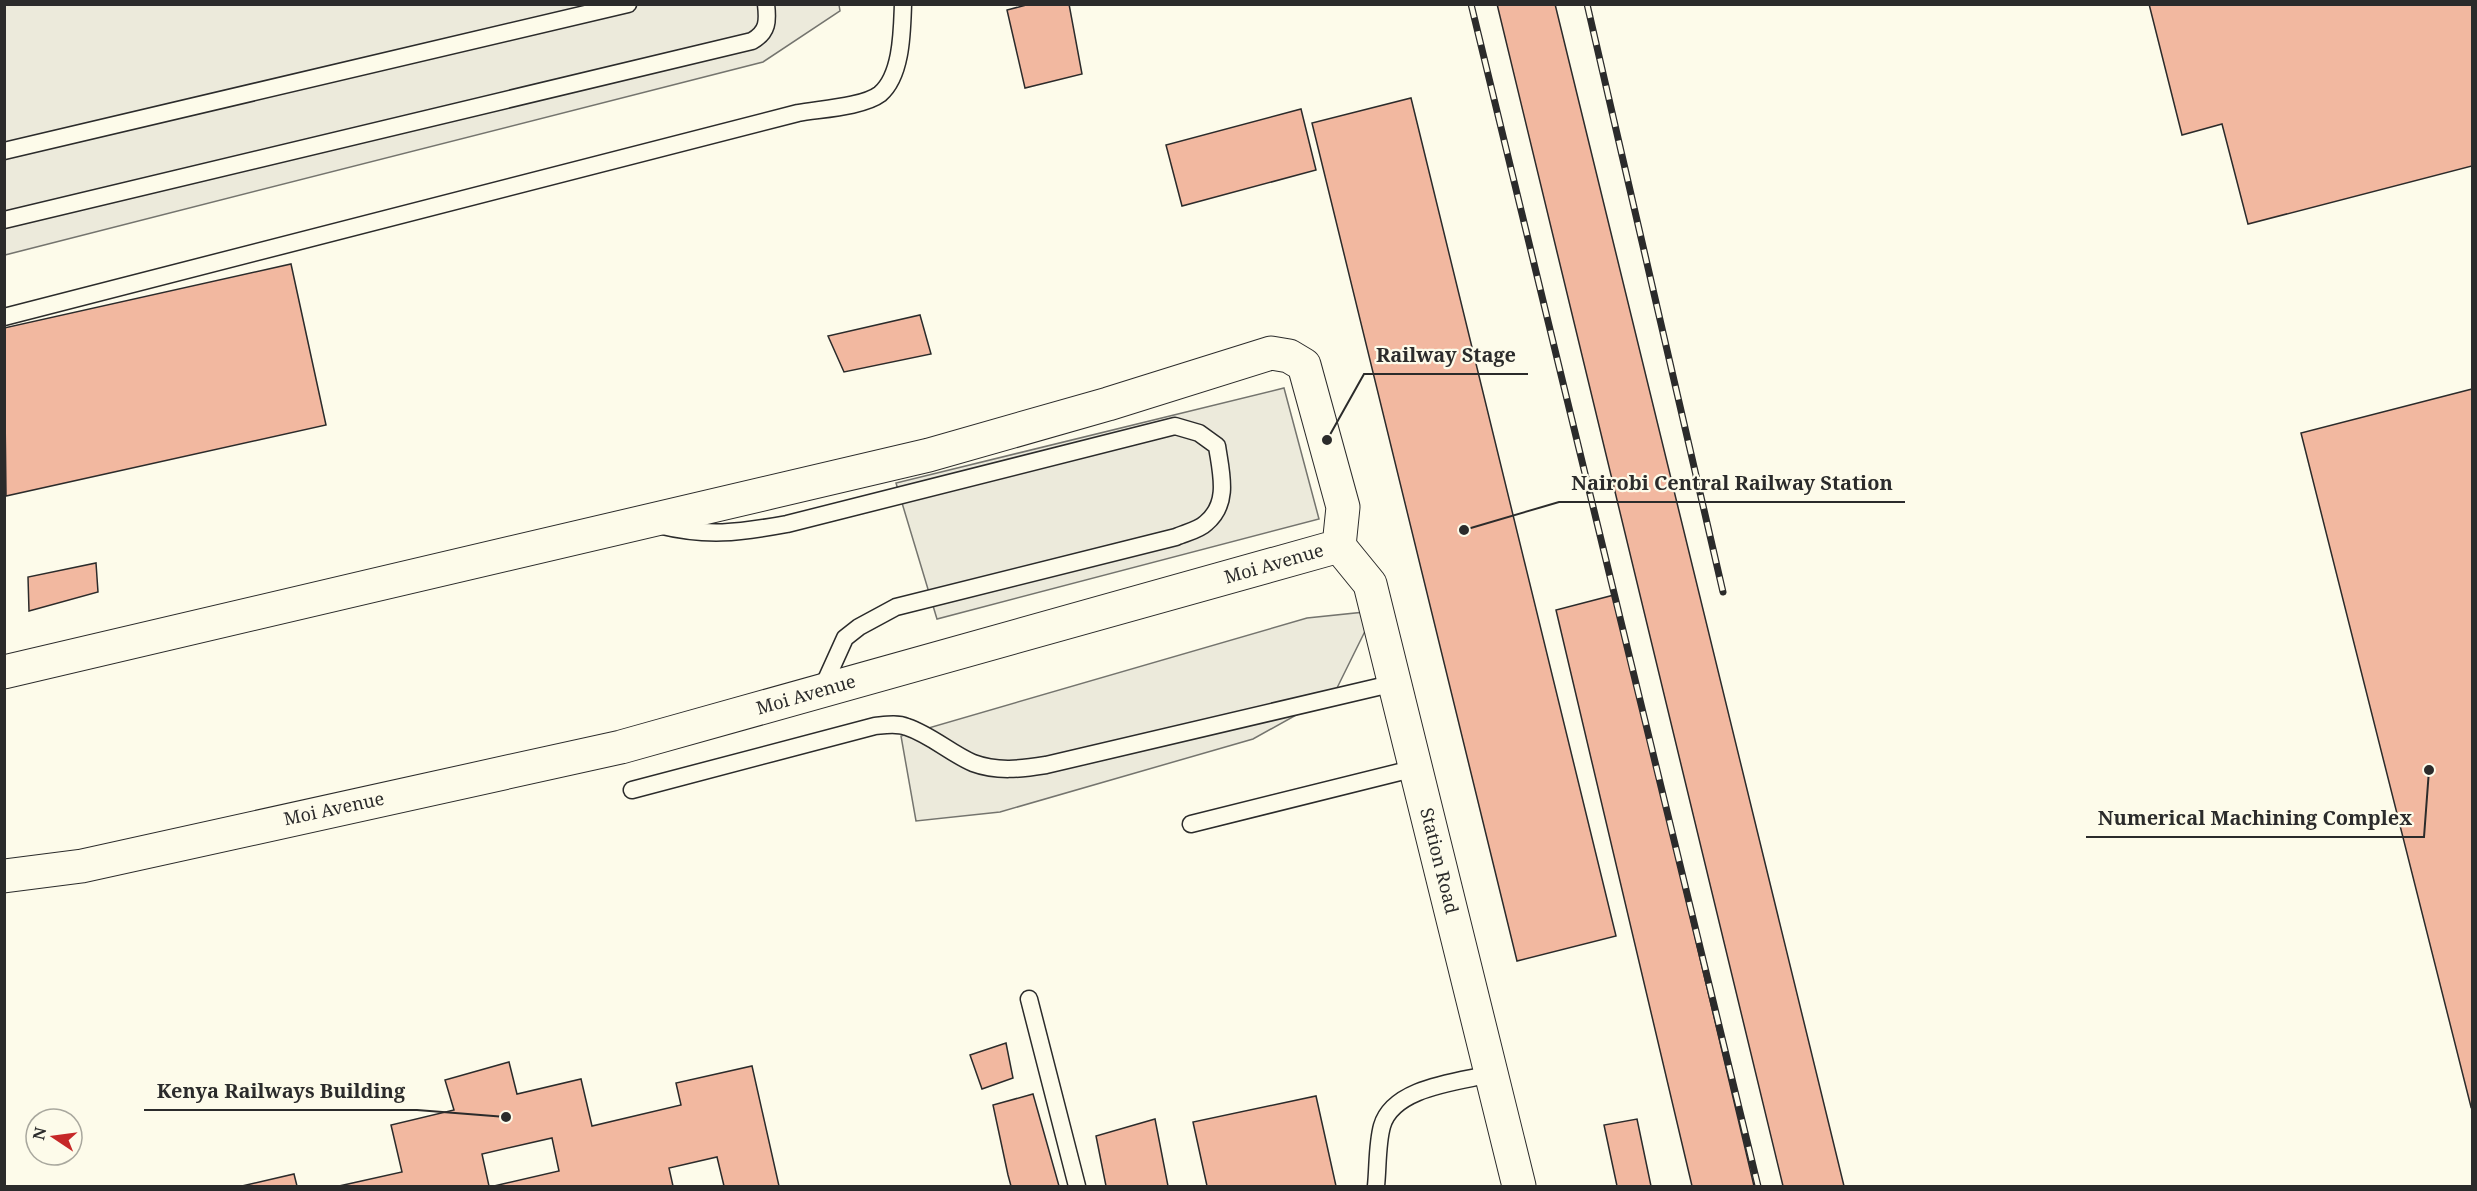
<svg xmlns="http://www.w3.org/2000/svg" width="2477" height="1191" font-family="'Noto Serif',serif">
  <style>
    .parking { fill: #eceadb; stroke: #74746e; stroke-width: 1.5 }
    .building { fill: #f2b8a0; stroke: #2b2b2b; stroke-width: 1.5 }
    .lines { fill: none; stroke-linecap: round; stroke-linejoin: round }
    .service-casing { stroke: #2b2b2b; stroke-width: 19 }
    .minor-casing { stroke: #2b2b2b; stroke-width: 35 }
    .tertiary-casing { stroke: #2b2b2b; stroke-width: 35 }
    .service { stroke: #fdfbea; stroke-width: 16 }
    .minor { stroke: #fdfbea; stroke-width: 33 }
    .tertiary { stroke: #fdfbea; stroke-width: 33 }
    .rail-casing { stroke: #2b2b2b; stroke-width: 7 }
    .rail { stroke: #fdfbea; stroke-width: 4.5; stroke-dasharray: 14; stroke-linecap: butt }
    .labels { text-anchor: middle; stroke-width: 4.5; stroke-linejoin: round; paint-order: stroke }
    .street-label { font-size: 18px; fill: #2b2b2b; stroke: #fdfbea }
    .leader { fill: none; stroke: #2b2b2b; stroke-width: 2 }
    .callout-dot { fill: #2b2b2b; stroke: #fdfbea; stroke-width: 2 }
    .callout-label { font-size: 20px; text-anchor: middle; font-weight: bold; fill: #2b2b2b; stroke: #fdfbea; stroke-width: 4.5; stroke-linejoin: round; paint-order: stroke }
  </style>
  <rect width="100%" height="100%" fill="#fdfbea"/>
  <g class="parking">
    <polygon points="5,5 839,5 840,11 763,62 5,255"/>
    <polygon points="1284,388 1319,519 937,619 896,483"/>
    <polygon points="1375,611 1334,694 1253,739 1000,812 916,821 901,736 1307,618"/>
  </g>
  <g class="building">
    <polygon points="1030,4 1069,4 1082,74 1025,88 1007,10"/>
    <polygon points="1497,4 1555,4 1844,1186 1783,1186"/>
    <polygon points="2149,4 2472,4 2472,166 2248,224 2222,124 2182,135"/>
    <polygon points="1411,98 1616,936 1517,961 1312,123"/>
    <polygon points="1301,109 1316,170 1182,206 1166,145"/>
    <polygon points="291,264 326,425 6,496 4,328"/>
    <polygon points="920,315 931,354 844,372 828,336"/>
    <polygon points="2472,389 2472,1106 2471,1107 2301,433"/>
    <polygon points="96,563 98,592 29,611 28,577"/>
    <polygon points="1614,595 1754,1186 1692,1186 1556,610"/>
    <polygon points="1006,1043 1013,1078 982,1089 970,1055"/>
    <polygon points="509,1062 517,1094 581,1079 592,1126 681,1105 676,1083 752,1066 779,1186 724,1186 717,1157 669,1168 673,1186 494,1186 559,1171 552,1138 482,1154 489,1186 339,1186 402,1172 391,1125 454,1110 445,1080"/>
    <polygon points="1033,1094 1059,1186 1011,1186 1008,1175 993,1105"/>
    <polygon points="1316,1096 1336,1186 1207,1186 1193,1122"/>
    <polygon points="1155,1119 1168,1186 1106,1186 1096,1136"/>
    <polygon points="1637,1119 1651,1186 1617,1186 1604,1125"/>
    <polygon points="294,1174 297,1186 242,1186"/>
  </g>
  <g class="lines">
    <defs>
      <g id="service">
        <polyline points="4,151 628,4"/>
        <path d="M4 220 752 41C768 32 768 21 766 4"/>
        <path d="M4 317 798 113C819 109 863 107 880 94 902 75 902 31 903 4"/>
        <path d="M658 525C707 537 738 533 787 524L1175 426 1199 433 1217 446C1221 473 1230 503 1206 523 1199 530 1185 533 1176 537L896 607 859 627 845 638 821 691"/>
        <path d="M632 790 875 726C886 725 897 723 907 727 931 735 950 753 973 763 997 772 1021 769 1046 765L1395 683"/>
        <polyline points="1191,824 1416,768"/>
        <polyline points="1029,999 1077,1186"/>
        <path d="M1376 1186C1378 1167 1377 1144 1382 1126 1393 1087 1458 1082 1491 1074"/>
      </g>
      <polyline id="minor" points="1339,546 1370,584 1519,1186"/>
      <polyline id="tertiary" points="4,672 929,455 1108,404 1271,353 1289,356 1304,365 1343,507 1339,546 621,747 82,866 4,876"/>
    </defs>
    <use href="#service" class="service-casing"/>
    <use href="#minor" class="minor-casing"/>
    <use href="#tertiary" class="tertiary-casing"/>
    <use href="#service" class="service"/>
    <use href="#minor" class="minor"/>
    <use href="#tertiary" class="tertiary"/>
    <defs>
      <g id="rail">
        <polyline points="1471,4 1758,1186"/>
        <polyline points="1587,4 1723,592"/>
      </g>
    </defs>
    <use href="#rail" class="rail-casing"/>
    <use href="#rail" class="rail"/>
  </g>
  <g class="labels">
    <g class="street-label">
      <text transform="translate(1274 564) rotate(-16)" y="6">Moi Avenue</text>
      <text transform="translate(806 695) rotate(-16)" y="6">Moi Avenue</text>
      <text transform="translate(334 809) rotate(-12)" y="6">Moi Avenue</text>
      <text transform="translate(1439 861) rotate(76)" y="6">Station Road</text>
    </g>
  </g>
  <path class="leader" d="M1327 440L1364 374H1528M1464 530L1559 502H1905M2429 770L2424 837H2086M506 1117L417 1110H144"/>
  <g class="callout-dot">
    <circle cx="1327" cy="440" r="6"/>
    <circle cx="1464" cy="530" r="6"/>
    <circle cx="2429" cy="770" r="6"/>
    <circle cx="506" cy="1117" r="6"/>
  </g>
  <g class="callout-label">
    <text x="1446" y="362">Railway Stage</text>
    <text x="1732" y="490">Nairobi Central Railway Station</text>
    <text x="2255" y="825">Numerical Machining Complex</text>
    <text x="281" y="1098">Kenya Railways Building</text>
  </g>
  <rect width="2477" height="1191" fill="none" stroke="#2b2b2b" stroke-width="12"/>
  <g transform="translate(54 1137) rotate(283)"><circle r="28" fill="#fdfbea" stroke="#a9a89e" stroke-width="1.5"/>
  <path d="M0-4.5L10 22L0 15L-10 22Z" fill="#c62828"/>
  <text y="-9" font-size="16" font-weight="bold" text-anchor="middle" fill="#2b2b2b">N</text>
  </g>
</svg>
